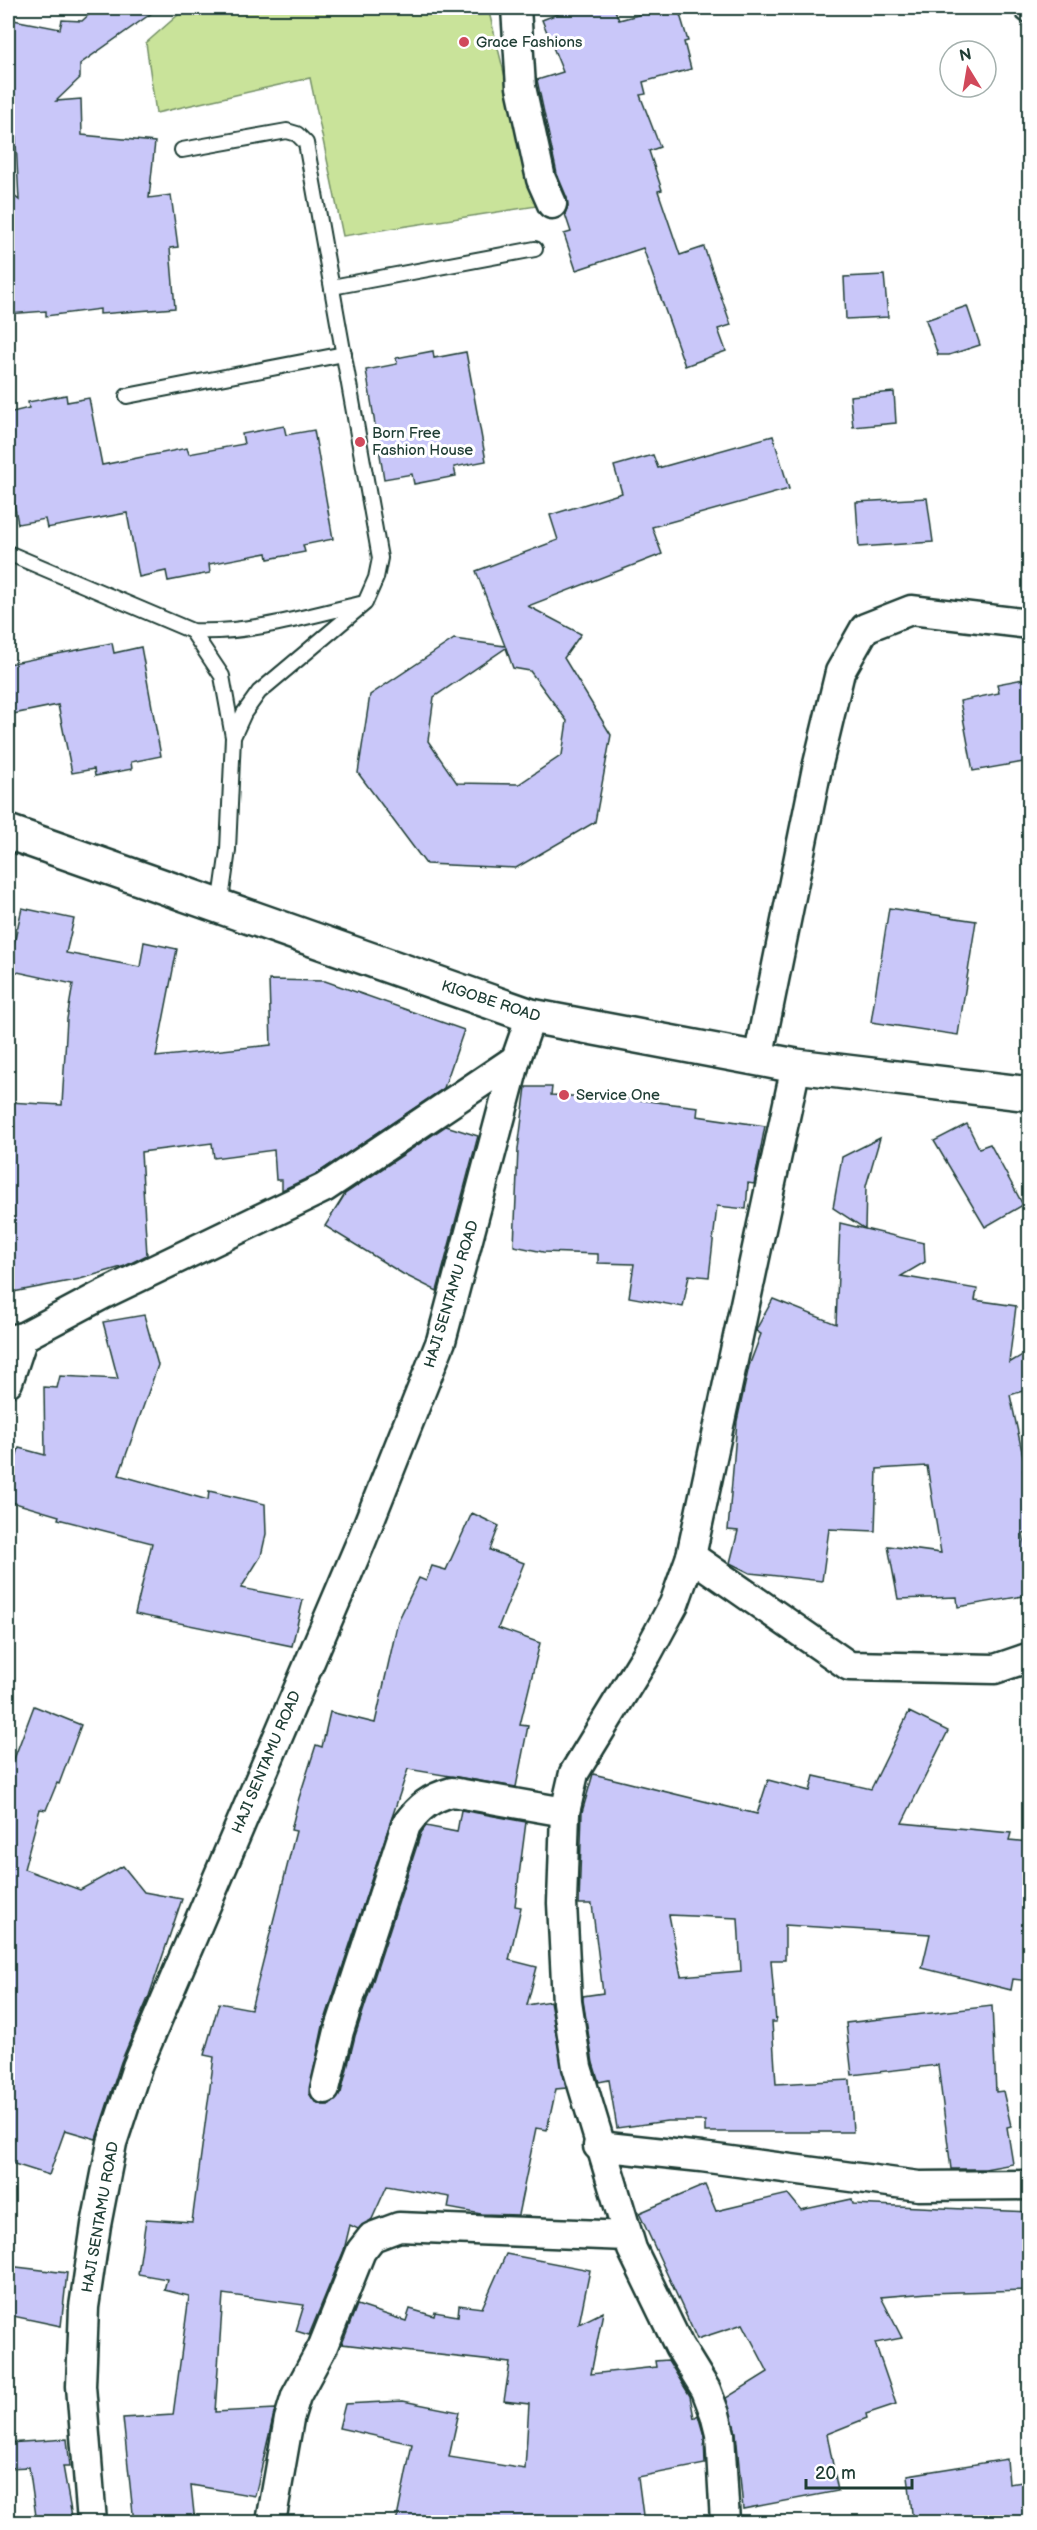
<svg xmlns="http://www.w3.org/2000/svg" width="1037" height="2530" font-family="'Balsamiq Sans',sans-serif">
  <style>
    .green { fill: #c9e39a; stroke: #749067; stroke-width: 1.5 }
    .building { fill: #c9c7f9; stroke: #1f3d34; stroke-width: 1.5; fill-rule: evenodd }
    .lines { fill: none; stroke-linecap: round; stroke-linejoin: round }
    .lane-casing { stroke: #1f3d34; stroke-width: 18 }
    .street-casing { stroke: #1f3d34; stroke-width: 33 }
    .secondary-casing { stroke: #1f3d34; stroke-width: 38 }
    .lane { stroke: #fff; stroke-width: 14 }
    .street { stroke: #fff; stroke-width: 28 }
    .secondary { stroke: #fff; stroke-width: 33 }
    .poi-dot { fill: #d1495b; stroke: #fff; stroke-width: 2 }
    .labels { text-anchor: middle; stroke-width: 6; stroke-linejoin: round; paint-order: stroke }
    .poi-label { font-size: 15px; fill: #1f3d34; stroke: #fff; text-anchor: start }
    .street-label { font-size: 15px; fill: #1f3d34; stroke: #fff }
  </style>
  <rect width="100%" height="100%" fill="#fff"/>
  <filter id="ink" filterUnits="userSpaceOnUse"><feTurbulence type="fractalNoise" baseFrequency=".0167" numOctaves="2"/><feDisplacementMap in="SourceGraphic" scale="12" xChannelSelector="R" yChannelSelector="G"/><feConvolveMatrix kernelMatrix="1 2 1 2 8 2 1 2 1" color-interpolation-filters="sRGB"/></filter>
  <g filter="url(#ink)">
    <polygon class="green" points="186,8 488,8 537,206 343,236 310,78 156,113 146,43"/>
    <g class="building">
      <polygon points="96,8 159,8 80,64 80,78 56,101 81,99 82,135 155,142 149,198 171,195 178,247 170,248 175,308 100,314 100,309 46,316 46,311 8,314 8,191 19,200 13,85 8,80 8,19 60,29 62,20 82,21"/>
      <polygon points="573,8 614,8 619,20 664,8 678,8 688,41 684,42 691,69 643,82 646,94 640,95 660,147 649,151 662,190 658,191 680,255 704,247 731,325 718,329 726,351 685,366 643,248 576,270 564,234 571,232 565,214 568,206 567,198 557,174 537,80 563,72 542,20"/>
      <polygon points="884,275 888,317 846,319 844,277"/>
      <polygon points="967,306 980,345 949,355 938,355 926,320"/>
      <polygon points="433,351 434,358 466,352 486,461 454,467 456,476 414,484 412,474 384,479 366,370 397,364 396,358"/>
      <polygon points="894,392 896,423 853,427 850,396"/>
      <polygon points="66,395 67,402 89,398 102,465 187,448 189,454 244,444 242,434 284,426 286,435 314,430 333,539 303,545 305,552 268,559 267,553 209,564 210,573 168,581 166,571 139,577 127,513 47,528 45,519 18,524 8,471 8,413 29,408 28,402"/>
      <path d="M773 436 789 489 652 527 662 554 528 606 581 634 564 658 611 735 595 822 516 868 426 864 358 773 370 695 454 639 505 646 476 571 558 540 550 515 622 493 614 466 653 455 658 468ZM506 648 513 668 530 671 567 721 562 755 519 784 457 783 428 741 434 697Z"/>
      <polygon points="927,498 933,542 859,547 856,502"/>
      <polygon points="112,643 114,653 141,647 161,756 131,762 132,769 95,776 94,769 72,773 58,705 8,715 8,664"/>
      <polygon points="1029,678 1029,761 973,771 960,701 999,693 997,684"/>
      <polygon points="22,908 74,919 66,953 140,967 144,942 177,949 156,1057 271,1045 269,980 325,981 464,1030 444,1088 316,1174 282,1190 282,1180 276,1180 274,1150 214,1158 212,1143 141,1152 147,1255 125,1266 80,1279 8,1293 8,1102 62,1105 67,1019 73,984 8,970"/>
      <polygon points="889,908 976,921 958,1035 871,1022"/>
      <polygon points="526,1087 552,1087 551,1095 631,1099 698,1107 697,1116 765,1126 754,1184 748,1183 746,1209 717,1206 709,1277 689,1275 683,1307 629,1297 634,1264 598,1263 598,1254 543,1252 514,1246 518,1149"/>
      <polygon points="967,1124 979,1148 990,1144 1023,1205 985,1227 934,1141"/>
      <polygon points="446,1126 478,1136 437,1291 403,1274 325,1226 345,1194"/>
      <polygon points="880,1138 866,1186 865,1229 833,1208 842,1157"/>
      <polygon points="840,1223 924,1243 925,1262 901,1276 977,1289 975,1300 1016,1306 1009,1363 1029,1351 1029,1389 1010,1395 1026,1470 1023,1470 1029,1510 1029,1532 1023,1533 1029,1572 1029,1595 958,1607 957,1597 898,1599 888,1546 941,1553 927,1466 877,1469 875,1531 829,1529 822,1581 750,1573 730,1563 738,1531 728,1530 737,1421 749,1366 761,1334 756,1331 757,1328 773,1299 836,1324"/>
      <polygon points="144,1315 158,1365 119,1475 208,1500 209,1491 265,1504 266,1534 261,1556 241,1588 303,1600 292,1646 135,1614 152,1543 58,1519 59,1516 8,1501 8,1483 19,1448 45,1455 44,1387 57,1388 60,1376 118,1379 103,1322"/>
      <polygon points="472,1513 499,1526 490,1550 524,1563 498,1628 540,1643 520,1725 528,1726 516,1787 408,1769 323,2026 309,2093 314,2101 322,2105 330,2105 341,2093 355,2036 421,1833 426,1826 457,1832 461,1810 526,1822 515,1906 521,1907 509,1960 537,1967 527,2005 550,2001 566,2088 556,2089 547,2130 536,2128 518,2215 481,2214 448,2208 450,2197 387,2186 372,2219 358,2229 350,2225 344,2250 309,2335 296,2331 304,2305 223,2294 215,2412 275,2409 255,2496 191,2485 195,2523 134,2523 123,2418 173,2415 189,2296 164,2290 167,2279 138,2274 146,2219 192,2222 214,2057 204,2055 219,2003 251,2009 296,1831 291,1830 299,1798 316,1745 322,1747 330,1712 375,1723 398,1621 419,1578 426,1581 432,1566 446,1570"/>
      <polygon points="34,1706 81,1725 59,1784 57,1783 46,1810 40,1809 24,1869 80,1890 123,1866 144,1892 182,1899 149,1996 121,2062 96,2139 65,2130 49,2175 8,2162 8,1775"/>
      <path d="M909 1712 948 1731 902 1823 1011 1833 1009 1840 1029 1842 1027 1912H1029V1981L1013 1979 1011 1990 922 1968 930 1934 785 1925V1960H771L776 2022H772L776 2084 850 2080 853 2132H705V2121H667L617 2128 609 2080 599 2082 593 2063 583 2000V1996L603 1993 592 1904H579L582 1812 593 1774 757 1814 768 1780 810 1791 814 1776 871 1789ZM669 1915 738 1918 741 1971 681 1976Z"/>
      <polygon points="992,2006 996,2092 1003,2091 1011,2126 1007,2127 1013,2164 985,2169 951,2169 938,2065 852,2075 846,2023"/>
      <polygon points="705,2185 716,2211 788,2194 801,2210 852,2199 853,2204 1029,2212 1029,2290 928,2293 881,2297 902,2338 875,2343 896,2404 866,2414 867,2418 827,2434 838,2491 743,2509 736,2433 726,2398 768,2372 743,2324 697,2339 639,2213"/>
      <polygon points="506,2254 590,2270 579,2324 603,2312 591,2374 656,2367 655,2361 668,2360 690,2396 694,2418 698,2415 704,2436 705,2464 638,2477 644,2523 396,2523 412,2444 339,2428 345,2404 403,2401 459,2412 449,2457 525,2469 529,2404 504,2401 510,2363 342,2344 357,2305 406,2321 410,2309 434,2316 435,2312 458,2316 459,2305 482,2308"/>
      <polygon points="8,2266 67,2273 61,2326 8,2315"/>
      <polygon points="67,2439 70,2466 63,2466 73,2523 37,2523 29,2467 8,2468 8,2443"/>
      <polygon points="1007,2459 1009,2484 1029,2481 1029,2523 913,2523 908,2475"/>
    </g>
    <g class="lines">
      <defs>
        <g id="lane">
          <polyline points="182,150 287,131 297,134 306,143 380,558 376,578 365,603 259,692 244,713 233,737 228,850 220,907"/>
          <polyline points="332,287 535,249"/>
          <polyline points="127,396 344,354"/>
          <path d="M8 553 192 631C249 634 305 617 360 604"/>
          <polyline points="192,631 222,676 233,737"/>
        </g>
        <g id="street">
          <polyline points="516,8 521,87 541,179 552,204"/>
          <polyline points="1029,8 1030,8"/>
          <polyline points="758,1059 817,768 840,672 865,628 911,610 1030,624"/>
          <polyline points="8,1340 23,1337 102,1295 324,1188 516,1059"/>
          <polyline points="8,1382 23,1337"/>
          <polyline points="691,1556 849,1666 995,1669 1030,1657"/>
          <path d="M325 2089 339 2031 406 1825C419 1807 430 1798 452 1792L565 1812"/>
          <polyline points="598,2146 701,2157 919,2186 1030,2185"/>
          <polyline points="92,2522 81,2386 84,2307 96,2225 112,2143 137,2067 361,1542 441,1341 516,1059 531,1016"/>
          <polyline points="271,2522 289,2419 296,2396 323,2346 361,2251 372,2237 399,2227 627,2236"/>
          <polyline points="725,2522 720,2434 715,2414 706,2390 679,2346 632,2249 577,2067 567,2002 562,1903 565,1812 574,1773 647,1654 674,1604 691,1556 796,1066"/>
        </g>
        <polyline id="secondary" points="8,832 531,1016 796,1066 1030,1094"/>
      </defs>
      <use href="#lane" class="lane-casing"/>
      <use href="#street" class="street-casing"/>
      <use href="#secondary" class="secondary-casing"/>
      <use href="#lane" class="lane"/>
      <use href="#street" class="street"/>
      <use href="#secondary" class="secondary"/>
    </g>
  </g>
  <g class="poi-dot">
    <circle cx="464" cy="42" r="6"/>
    <circle cx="360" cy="442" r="6"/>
    <circle cx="564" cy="1095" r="6"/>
  </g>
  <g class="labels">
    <g class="poi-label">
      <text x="476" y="47">Grace Fashions</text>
      <text x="372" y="438">Born Free<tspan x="372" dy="17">Fashion House</tspan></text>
      <text x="576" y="1100">Service One</text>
    </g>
    <g class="street-label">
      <text transform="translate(491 1001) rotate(18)" y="5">KIGOBE ROAD</text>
      <text transform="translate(451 1294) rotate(-73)" y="5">HAJI SENTAMU ROAD</text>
      <text transform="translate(266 1762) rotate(-67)" y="5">HAJI SENTAMU ROAD</text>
      <text transform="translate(100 2217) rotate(-80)" y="5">HAJI SENTAMU ROAD</text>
    </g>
  </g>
  <rect width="1037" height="2530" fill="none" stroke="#fff" stroke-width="30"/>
  <rect x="15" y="15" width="1007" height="2500" fill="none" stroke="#1f3d34" stroke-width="2" filter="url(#ink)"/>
  <g transform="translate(968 69) rotate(349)"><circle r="28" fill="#ffffff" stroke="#a5b1ae" stroke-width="1.5"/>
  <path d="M0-4.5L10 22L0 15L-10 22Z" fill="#d1495b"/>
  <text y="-9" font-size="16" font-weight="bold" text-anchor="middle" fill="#1f3d34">N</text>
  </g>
  <path d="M806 2479v9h106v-9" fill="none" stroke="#1f3d34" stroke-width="3"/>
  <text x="815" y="2479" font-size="18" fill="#1f3d34" stroke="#ffffff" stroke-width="4.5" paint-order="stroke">20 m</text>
</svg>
